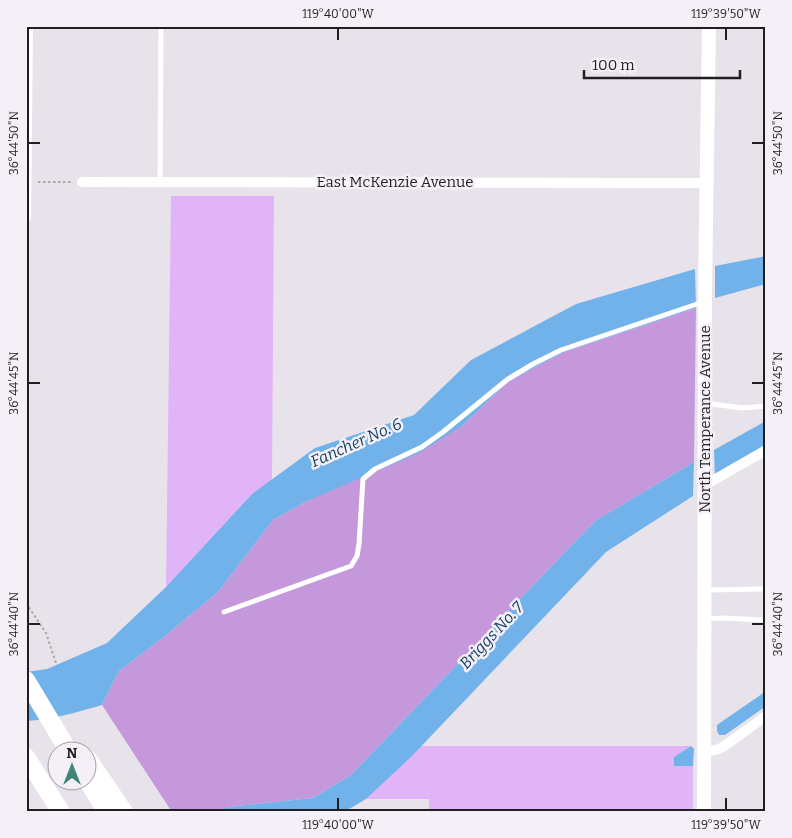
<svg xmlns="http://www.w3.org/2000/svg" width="792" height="838" font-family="Bitter,serif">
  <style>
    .green { fill: #e0b4f7 }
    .forest { fill: #c498db }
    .water { fill: #72b2ea }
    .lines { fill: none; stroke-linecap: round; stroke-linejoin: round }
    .path { stroke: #aaa6ac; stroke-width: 2; stroke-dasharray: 2.5 2.5; stroke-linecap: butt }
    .lane { stroke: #fff; stroke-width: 5 }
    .street { stroke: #fff; stroke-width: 10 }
    .secondary { stroke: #fff; stroke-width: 14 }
    .highway { stroke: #fff; stroke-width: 18 }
    .ticks { fill: none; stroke: #201e21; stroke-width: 2 }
    .labels { text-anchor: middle; stroke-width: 5; stroke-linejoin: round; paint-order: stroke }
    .street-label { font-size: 15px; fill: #201e21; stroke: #f5f0f8 }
    .water-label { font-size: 16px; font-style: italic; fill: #124267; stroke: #f5f0f8 }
    .neatline { fill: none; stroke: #201e21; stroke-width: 2 }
    .ticks-label { font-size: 12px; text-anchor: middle; fill: #201e21 }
  </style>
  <rect width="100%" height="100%" fill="#e8e3eb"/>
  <g class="green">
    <polygon points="171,196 274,196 272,480 252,494 166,587"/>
    <polygon points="421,746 691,746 674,757 674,766 693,766 693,812 429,812 429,799 366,799"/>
  </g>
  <polygon class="forest" points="696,308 694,462 595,521 351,775 313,798 238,806 201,812 172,812 102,705 119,671 160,640 218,592 273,520 307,501 463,425 509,381 564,352"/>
  <g class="water">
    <polygon points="766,256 766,284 715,298 715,266"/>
    <path d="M695 269 696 308 564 352 509 381 463 425 419 453 307 501 273 520 218 592 160 640 119 671 102 705C77 712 52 720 26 721V672L47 669 107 643 166 587 252 494 315 448 414 415 471 360 576 304Z"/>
    <polygon points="766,421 766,452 715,482 714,450"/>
    <polygon points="694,462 693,496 606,552 412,756 366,799 344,812 201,812 238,806 313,798 351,775 595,521"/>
    <polygon points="766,691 766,706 725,735 719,735 717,731 717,725"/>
    <polygon points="691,746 694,749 693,766 674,766 674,757"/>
  </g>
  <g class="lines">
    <g class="path">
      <polyline points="38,182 72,182"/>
      <polyline points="26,603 46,633 56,663"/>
    </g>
    <g class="lane">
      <polyline points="160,182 161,26"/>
      <polyline points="705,403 742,408 766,406"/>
      <polyline points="706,590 766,589"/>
      <polyline points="224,612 351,566 357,556 359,544 363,479 375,469 422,447 443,432 508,379 533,364 561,350 703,302"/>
      <polyline points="706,619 723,618 766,620"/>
    </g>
    <g class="street">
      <polyline points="26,28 28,28 26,218"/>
      <polyline points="82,182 707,183"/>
      <polyline points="705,485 766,450"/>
      <polyline points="704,751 716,750 723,747 766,716"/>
    </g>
    <polyline class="secondary" points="704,812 705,289 709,26"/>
    <g class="highway">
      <polyline points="26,680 68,750"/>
      <polyline points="26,757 61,812"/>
      <polyline points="88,759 124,812"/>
      <polyline points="87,780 107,812"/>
    </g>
  </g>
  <path class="ticks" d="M338 28V40M726 28V40M28 143H40M752 143H764M28 383H40M752 383H764M28 624H40M752 624H764M338 798V810M726 798V810"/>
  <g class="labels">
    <g class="street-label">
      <text x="395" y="187">East McKenzie Avenue</text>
      <text transform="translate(705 419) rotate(-90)" y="5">North Temperance Avenue</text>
    </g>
    <g class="water-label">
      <text transform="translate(356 442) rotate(-24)" y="6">Fancher No. 6</text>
      <text transform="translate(491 635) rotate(-47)" y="6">Briggs No. 7</text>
    </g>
  </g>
  <rect width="792" height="838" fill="none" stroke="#f5f0f8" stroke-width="55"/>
  <g transform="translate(72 766)"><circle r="24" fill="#f5f0f8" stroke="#a09ca2"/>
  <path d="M0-4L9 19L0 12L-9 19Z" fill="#42867b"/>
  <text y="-8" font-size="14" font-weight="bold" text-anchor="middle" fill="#201e21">N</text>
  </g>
  <path d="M584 70v8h156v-8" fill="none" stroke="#201e21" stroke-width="2.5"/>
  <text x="592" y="70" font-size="15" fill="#201e21" stroke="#f5f0f8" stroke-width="4" paint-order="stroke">100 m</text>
  <rect x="28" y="28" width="736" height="782" class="neatline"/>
  <g class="ticks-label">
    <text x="338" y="18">119°40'00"W</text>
    <text x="726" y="18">119°39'50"W</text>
    <text transform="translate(14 143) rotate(-90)" y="4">36°44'50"N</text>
    <text transform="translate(778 143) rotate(-90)" y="4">36°44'50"N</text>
    <text transform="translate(14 383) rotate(-90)" y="4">36°44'45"N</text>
    <text transform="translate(778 383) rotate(-90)" y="4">36°44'45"N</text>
    <text transform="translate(14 624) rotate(-90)" y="4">36°44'40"N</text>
    <text transform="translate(778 624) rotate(-90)" y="4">36°44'40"N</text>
    <text x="338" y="829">119°40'00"W</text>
    <text x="726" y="829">119°39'50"W</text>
  </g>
</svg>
